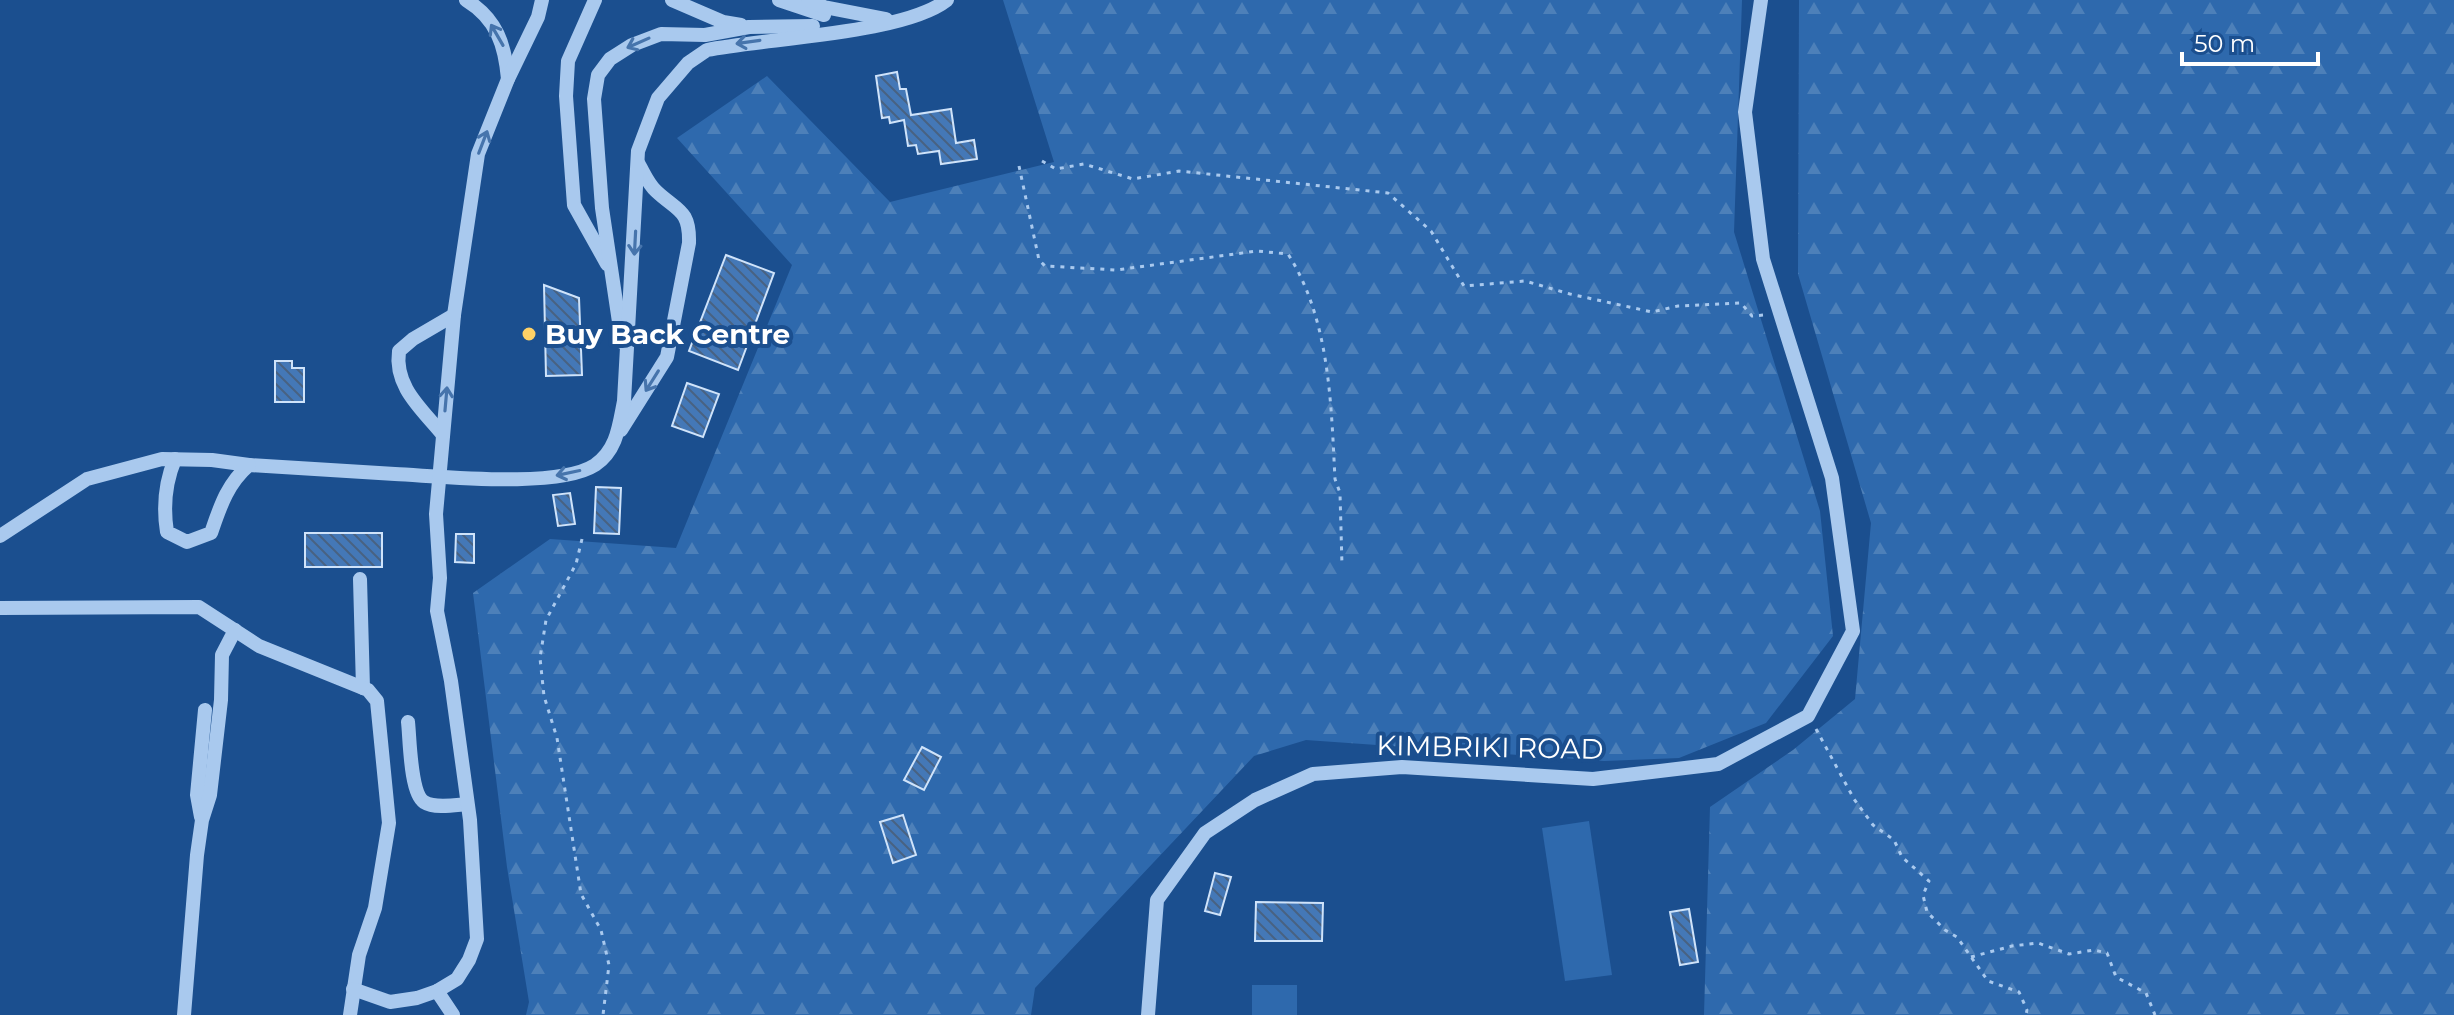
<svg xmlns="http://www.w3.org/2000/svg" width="2454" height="1015" font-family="Montserrat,sans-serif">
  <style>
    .grass { fill: #2e69ad }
    .forest { fill: url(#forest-firs) }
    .building { fill: url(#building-back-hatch); stroke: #cfe3fa; stroke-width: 2 }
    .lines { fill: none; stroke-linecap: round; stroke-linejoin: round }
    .path { stroke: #a9c9ee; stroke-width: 3; stroke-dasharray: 4 6; stroke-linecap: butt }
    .minor { stroke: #a9c9ee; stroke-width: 14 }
    .oneway { stroke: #4674ac }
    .poi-dot { fill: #ffd166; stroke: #1b4f8f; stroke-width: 3 }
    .labels { text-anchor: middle; stroke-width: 8; stroke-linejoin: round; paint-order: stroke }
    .poi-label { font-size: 28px; font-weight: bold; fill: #fff; stroke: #1b4f8f; text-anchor: start }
    .street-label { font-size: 28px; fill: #fff; stroke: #1b4f8f }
  </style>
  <defs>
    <pattern id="forest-firs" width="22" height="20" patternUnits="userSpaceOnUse" patternTransform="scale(2)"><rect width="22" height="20" fill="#2e69ad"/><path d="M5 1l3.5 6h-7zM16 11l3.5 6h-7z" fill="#4d80b9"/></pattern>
    <pattern id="building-back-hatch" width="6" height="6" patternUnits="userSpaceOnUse" patternTransform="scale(2)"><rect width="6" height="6" fill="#4478b7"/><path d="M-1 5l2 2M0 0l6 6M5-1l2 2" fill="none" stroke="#486282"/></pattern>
  </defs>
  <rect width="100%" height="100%" fill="#1b4f8f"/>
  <g class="grass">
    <polygon points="1589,821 1612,975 1565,981 1542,828"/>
    <rect x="1252" y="985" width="45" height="30"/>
  </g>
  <g class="forest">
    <polygon points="1003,0 1742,0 1734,232 1820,511 1833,636 1766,723 1679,758 1604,761 1306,740 1254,756 1035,988 1031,1015 526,1015 529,1002 507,867 473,593 550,539 676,548 792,265 677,138 767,76 890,202 1054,162"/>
    <polygon points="1799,0 2454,0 2454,1015 1704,1015 1710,807 1793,750 1855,699 1871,523 1798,274"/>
  </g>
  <g class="building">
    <polygon points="897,72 900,89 906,89 911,115 951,109 956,143 974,140 977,159 941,164 939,151 918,154 916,145 908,146 904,120 890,123 889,117 882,118 876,76"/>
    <polygon points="726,255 774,273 738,370 689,351"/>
    <polygon points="544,285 579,298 582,375 546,376"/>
    <polygon points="275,361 292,361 292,368 304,368 304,402 275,402"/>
    <polygon points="687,383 719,394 703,437 672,426"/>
    <polygon points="596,487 621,488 619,534 594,533"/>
    <polygon points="570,493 575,524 558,526 553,495"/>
    <rect x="305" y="533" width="77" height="34"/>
    <polygon points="456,534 474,534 474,563 455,562"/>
    <polygon points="922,747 941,757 924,790 904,780"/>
    <polygon points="903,815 916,855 893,863 880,822"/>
    <polygon points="1215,873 1231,877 1220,915 1205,911"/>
    <polygon points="1256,902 1323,903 1322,941 1255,941"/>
    <polygon points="1689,909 1698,962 1680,965 1670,912"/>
  </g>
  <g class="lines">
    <g class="path">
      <polyline points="1042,161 1056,169 1084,164 1133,179 1179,171 1388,193 1431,231 1464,286 1525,281 1570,294 1652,312 1678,306 1741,303 1752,316 1764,315"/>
      <path d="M1019 166 1039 260 1045 266 1116 270 1257 251 1288 254C1330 320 1331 403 1335 479L1340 493 1342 566"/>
      <polyline points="582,539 576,564 546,620 540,658 544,696 557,738 581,894 601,930 609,965 603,1015"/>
      <polyline points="1816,729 1854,799 1873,825 1894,840 1902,857 1929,881 1923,895 1927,912 1945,930 1957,937 1988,981 2019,992 2027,1010 2026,1015"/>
      <polyline points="1971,957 2012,946 2038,943 2069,954 2094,950 2107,953 2116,977 2146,993 2155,1015"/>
    </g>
    <g class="minor">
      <path d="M466 0C497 19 505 45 508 79"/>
      <polyline points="595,0 568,61 566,96 574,205 607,264"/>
      <polyline points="672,0 723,22 741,25"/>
      <polyline points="779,0 824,15"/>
      <polyline points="808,0 824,7 886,19"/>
      <polyline points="622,342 602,208 594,99 598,75 610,59 632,45 661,34 705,35 749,27 813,26"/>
      <path d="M621 430 667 357 689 243C690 209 677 211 656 191 648 184 643 171 638 163"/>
      <path d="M443 435C422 409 394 387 399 351L413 339 454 315"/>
      <path d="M175 459C165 483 163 507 167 532L187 542 211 533C220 507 227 484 249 465 297 468 346 471 395 474 440 476 558 489 595 465 617 450 619 426 624 401L638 151 658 98 688 63 707 50C766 38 904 34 947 0"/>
      <polyline points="0,536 87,479 162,459 212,460 249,465"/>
      <polyline points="360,579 363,688"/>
      <polyline points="0,608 199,607 259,646 368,690 377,701 389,823 375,908 359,955 350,1015"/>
      <path d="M408 722C410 739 410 793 424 802 435 809 455 805 467 804"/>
      <polyline points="201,817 197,795 205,710"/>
      <polyline points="353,989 390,1002 417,998 437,991 457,979 469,960 477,939 470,820 451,681 437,611 440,578 436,514 454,315 478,154 508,79 538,17 542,0"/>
      <polyline points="437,991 453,1015"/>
      <polyline points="184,1015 197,855 202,820 210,795 221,700 222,655 235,630"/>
      <polyline points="1148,1015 1157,900 1205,833 1255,800 1313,774 1402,767 1593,779 1718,764 1808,716 1853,631 1832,478 1763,259 1745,112 1761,0"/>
    </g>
  </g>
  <defs><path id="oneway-shaft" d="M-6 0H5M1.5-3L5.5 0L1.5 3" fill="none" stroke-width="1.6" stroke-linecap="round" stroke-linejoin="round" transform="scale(2)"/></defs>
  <g class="oneway">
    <use href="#oneway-shaft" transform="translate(497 35) rotate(-120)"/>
    <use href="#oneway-shaft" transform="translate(748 42) rotate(172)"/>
    <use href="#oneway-shaft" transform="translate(638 43) rotate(156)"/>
    <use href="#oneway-shaft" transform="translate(483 142) rotate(-69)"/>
    <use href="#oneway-shaft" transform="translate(635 243) rotate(93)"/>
    <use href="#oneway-shaft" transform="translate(652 381) rotate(122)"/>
    <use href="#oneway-shaft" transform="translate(446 399) rotate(-85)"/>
    <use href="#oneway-shaft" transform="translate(568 473) rotate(168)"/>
  </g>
  <circle class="poi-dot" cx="529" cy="334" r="8"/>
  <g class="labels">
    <g class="poi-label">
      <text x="545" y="344">Buy Back Centre</text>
    </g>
    <g class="street-label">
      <text transform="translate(1490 747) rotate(1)" y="10">KIMBRIKI ROAD</text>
    </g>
  </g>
  <path d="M2182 52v12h136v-12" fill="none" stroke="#ffffff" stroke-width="4"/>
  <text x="2194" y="52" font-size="24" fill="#ffffff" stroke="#1b4f8f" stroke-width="6" paint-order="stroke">50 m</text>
</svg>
